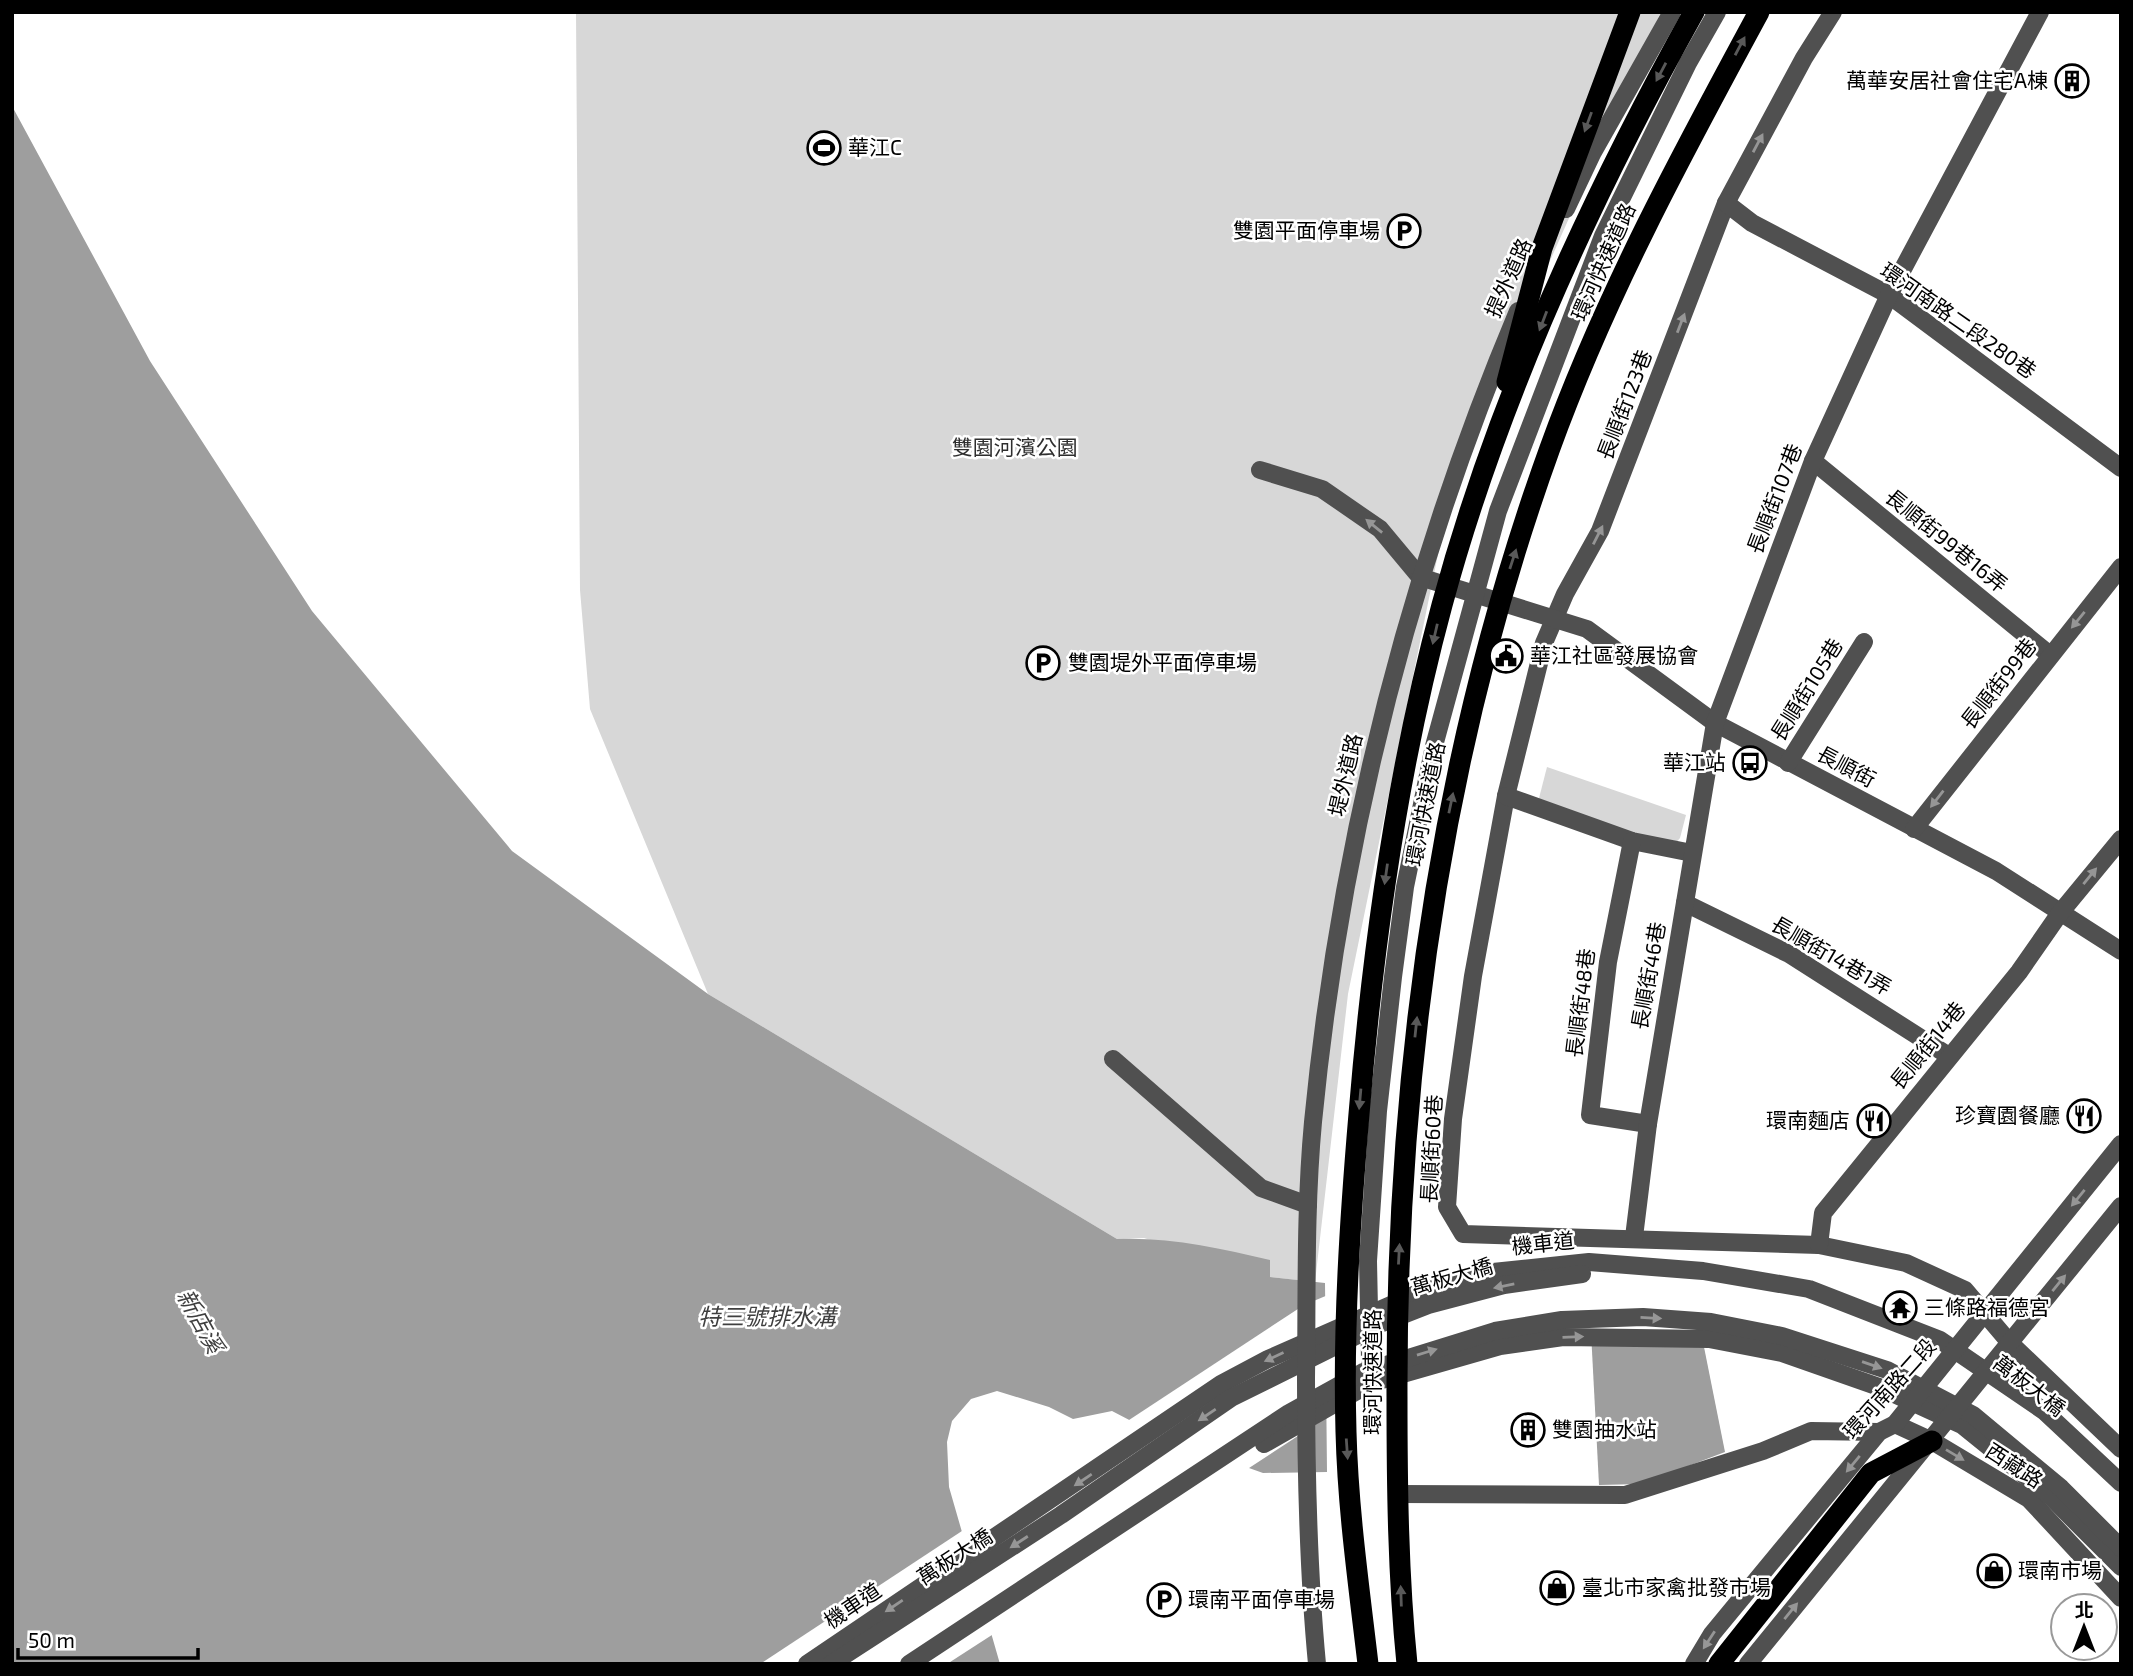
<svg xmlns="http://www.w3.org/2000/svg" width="2133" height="1676" font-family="'Exo 2','Noto Sans TC',sans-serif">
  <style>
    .green { fill: #d7d7d7 }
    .water { fill: #9e9e9e }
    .pier { fill: #fff }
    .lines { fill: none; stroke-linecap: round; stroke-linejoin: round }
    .minor { stroke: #505050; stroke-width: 18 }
    .highway { stroke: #000; stroke-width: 21 }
    .oneway { fill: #595959 }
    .oneway2 { fill: #969696 }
    .labels { text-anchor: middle; stroke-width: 5; stroke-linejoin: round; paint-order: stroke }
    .poi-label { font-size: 21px; fill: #000; stroke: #fff; text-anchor: start }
    .street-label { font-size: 21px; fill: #000; stroke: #fff }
    .park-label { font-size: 21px; fill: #2e2e2e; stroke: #fff }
    .water-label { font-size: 23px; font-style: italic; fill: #3f3f3f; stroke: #fff }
  </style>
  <rect width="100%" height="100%" fill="#fff"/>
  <g class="green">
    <polygon points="576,12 1661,12 1454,476 1348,994 1315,1282 1269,1277 1144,1238 1117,1239 708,994 590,709 580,590"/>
    <polygon points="1547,767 1686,815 1680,838 1675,844 1537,806"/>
  </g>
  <g class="water">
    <path d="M12 106 150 361 312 611 512 851 708 994 1117 1239C1170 1237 1219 1248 1270 1260V1277L1325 1283 1327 1472 1263 1473 1162 1437 1112 1411 1073 1419 1049 1407 997 1391 971 1399 952 1421 947 1442 949 1487 1000 1664H12Z"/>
    <polygon points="1591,1332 1702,1337 1725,1452 1641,1484 1599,1485"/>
  </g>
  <g class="pier">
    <polygon points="1328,1295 1330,1415 1246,1470 1161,1440 1126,1422 1304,1305"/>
    <polygon points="965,1529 995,1633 947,1664 760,1664"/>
  </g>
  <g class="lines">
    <g class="minor">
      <polyline points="1833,12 1804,58 1726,203 1600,531 1565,594 1544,643 1506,796 1473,976 1453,1119 1447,1207 1463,1234 1819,1245 1906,1263 1965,1290 2010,1343 2121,1449"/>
      <polyline points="1726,203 1752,223 1889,295 2121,468"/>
      <polyline points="1566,209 1593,152 1672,12"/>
      <polyline points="1813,461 2050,655"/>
      <polyline points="1260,470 1322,489 1380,529 1420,577"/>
      <polyline points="1420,577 1587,629 1715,723 1996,871 2121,951"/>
      <polyline points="1788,763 1864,642"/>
      <polyline points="1506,796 1632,841 1692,853"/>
      <polyline points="1914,829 2121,567"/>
      <polyline points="1632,841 1608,962 1590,1115 1648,1124"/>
      <polyline points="1685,903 1789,954 1949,1056"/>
      <polyline points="1113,1059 1261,1188 1308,1205"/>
      <polyline points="1634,1237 1648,1124 1715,723 1813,461 1889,295 2040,12"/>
      <polyline points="1819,1245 1823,1213 2019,972 2060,913 2121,839"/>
      <polyline points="1370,1359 1368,1261 1378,1111 1393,977 1405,887 1434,746 1498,511 1603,236 1688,63 1717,12"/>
      <polyline points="1895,1424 1932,1441 2029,1499 2121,1598"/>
      <polyline points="1264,1444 1371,1383 1500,1346 1563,1337 1709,1339 1782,1353 1879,1387 1962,1425 2051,1497 2121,1567"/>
      <polyline points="1397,1494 1625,1495 1763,1451 1811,1431 1879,1432"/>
      <polyline points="807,1664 1221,1384 1268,1359 1425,1290 1493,1272 1589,1262 1703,1271 1809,1289 1940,1340 2044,1411 2121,1483"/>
      <polyline points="831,1664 1061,1515 1231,1398 1382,1323 1428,1305 1504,1285 1582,1274"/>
      <polyline points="909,1664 1289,1413 1363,1372 1495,1331 1562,1320 1643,1317 1711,1322 1782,1336 1887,1370 1973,1415 2061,1488 2121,1548"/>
      <path d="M1317 1664C1308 1569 1306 1475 1306 1379 1307 1294 1305 1208 1313 1122 1340 843 1409 570 1518 311"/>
      <polyline points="1694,1664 1712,1634 1879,1432 1895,1424 2121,1144"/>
      <polyline points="1748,1664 2121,1206"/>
    </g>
    <g class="highway">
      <polyline points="1507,382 1542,248 1630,12"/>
      <path d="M1368 1664C1359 1587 1348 1510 1346 1432 1343 1326 1350 1220 1359 1114 1373 943 1397 771 1442 605 1497 401 1591 197 1694 12"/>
      <path d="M1407 1664C1398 1575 1397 1486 1397 1397 1396 1074 1440 752 1550 448 1605 296 1682 154 1759 12"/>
      <polyline points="1719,1664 1871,1473 1932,1441"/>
    </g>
  </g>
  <defs><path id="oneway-solid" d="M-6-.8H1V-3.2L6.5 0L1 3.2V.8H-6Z" transform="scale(1.75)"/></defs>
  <g class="oneway">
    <use href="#oneway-solid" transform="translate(1740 46) rotate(-62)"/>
    <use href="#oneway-solid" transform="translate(1661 72) rotate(118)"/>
    <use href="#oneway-solid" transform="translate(1588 122) rotate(110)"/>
    <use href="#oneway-solid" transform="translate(1543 321) rotate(111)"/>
    <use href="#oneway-solid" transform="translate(1513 559) rotate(-72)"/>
    <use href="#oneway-solid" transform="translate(1435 634) rotate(103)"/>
    <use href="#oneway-solid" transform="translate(1451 803) rotate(-78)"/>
    <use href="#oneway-solid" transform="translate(1386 874) rotate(98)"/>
    <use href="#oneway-solid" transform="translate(1416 1027) rotate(-84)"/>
    <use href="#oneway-solid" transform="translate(1360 1099) rotate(95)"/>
    <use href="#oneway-solid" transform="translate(1399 1254) rotate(-87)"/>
    <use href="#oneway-solid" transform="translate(1347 1449) rotate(86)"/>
    <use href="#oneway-solid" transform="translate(1401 1596) rotate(-92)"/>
  </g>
  <g class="oneway2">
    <use href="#oneway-solid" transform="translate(1758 143) rotate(-62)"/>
    <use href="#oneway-solid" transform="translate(1681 323) rotate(-69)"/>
    <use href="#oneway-solid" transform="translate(1374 526) rotate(-141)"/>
    <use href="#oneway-solid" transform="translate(1598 535) rotate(-63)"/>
    <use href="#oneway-solid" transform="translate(2078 620) rotate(129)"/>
    <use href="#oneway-solid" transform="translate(1937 799) rotate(128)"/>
    <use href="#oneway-solid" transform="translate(2090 876) rotate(-51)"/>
    <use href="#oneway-solid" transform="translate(2078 1198) rotate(129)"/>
    <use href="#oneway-solid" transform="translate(2059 1283) rotate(-51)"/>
    <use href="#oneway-solid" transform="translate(1504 1286) rotate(169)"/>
    <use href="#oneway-solid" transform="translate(1651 1318) rotate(3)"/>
    <use href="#oneway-solid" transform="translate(1573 1337) rotate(-2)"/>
    <use href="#oneway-solid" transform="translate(1427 1352) rotate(-17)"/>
    <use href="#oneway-solid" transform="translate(1274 1357) rotate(155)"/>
    <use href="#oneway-solid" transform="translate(1872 1365) rotate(19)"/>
    <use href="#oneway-solid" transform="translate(1207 1415) rotate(146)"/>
    <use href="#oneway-solid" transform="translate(1955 1455) rotate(31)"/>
    <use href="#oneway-solid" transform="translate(1853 1464) rotate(130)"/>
    <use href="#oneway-solid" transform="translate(1083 1480) rotate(146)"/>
    <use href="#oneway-solid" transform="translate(1019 1542) rotate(147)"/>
    <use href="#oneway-solid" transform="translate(894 1606) rotate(146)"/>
    <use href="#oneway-solid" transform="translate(1791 1611) rotate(-51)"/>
    <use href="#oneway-solid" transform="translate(1709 1640) rotate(123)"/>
  </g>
  <defs>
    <symbol id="building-ring" viewBox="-11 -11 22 22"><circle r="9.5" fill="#fff" stroke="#000" stroke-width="1.5"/><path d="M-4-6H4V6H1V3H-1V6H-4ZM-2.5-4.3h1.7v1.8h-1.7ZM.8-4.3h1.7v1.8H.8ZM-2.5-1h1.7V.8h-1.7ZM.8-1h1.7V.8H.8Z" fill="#000"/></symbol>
    <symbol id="stadium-ring" viewBox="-11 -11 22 22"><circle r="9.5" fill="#fff" stroke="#000" stroke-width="1.5"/><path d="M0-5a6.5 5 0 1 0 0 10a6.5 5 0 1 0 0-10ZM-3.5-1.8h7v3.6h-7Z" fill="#000"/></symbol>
    <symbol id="parking-ring" viewBox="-11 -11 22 22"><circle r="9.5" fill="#fff" stroke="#000" stroke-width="1.5"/><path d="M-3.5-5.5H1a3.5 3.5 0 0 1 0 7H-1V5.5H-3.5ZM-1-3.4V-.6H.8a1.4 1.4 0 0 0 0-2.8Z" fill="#000"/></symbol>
    <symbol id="civic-ring" viewBox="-11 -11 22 22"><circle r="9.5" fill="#fff" stroke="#000" stroke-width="1.5"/><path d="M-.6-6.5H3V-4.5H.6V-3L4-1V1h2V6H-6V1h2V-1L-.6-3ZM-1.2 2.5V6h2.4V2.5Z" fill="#000"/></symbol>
    <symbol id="bus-ring" viewBox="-11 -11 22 22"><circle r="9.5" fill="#fff" stroke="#000" stroke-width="1.5"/><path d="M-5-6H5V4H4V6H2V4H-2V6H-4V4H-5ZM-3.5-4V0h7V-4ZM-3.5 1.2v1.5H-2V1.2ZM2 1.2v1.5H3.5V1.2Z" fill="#000"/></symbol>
    <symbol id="restaurant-ring" viewBox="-11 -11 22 22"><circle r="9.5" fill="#fff" stroke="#000" stroke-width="1.5"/><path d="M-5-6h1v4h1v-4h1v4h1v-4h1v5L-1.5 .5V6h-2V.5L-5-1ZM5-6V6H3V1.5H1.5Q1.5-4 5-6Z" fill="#000"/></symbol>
    <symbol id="temple-ring" viewBox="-11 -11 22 22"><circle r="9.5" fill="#fff" stroke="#000" stroke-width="1.5"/><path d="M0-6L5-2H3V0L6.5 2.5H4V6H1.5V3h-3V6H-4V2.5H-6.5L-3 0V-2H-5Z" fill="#000"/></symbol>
    <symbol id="shop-ring" viewBox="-11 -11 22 22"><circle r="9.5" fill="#fff" stroke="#000" stroke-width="1.5"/><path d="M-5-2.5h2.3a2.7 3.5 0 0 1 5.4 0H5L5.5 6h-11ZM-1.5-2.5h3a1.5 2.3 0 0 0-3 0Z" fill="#000"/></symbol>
  </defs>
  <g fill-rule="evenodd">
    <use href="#building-ring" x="2053" y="62" width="38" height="38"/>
    <use href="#stadium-ring" x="805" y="129" width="38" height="38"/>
    <use href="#parking-ring" x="1385" y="212" width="38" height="38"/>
    <use href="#civic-ring" x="1487" y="637" width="38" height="38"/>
    <use href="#parking-ring" x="1024" y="644" width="38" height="38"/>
    <use href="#bus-ring" x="1731" y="744" width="38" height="38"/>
    <use href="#restaurant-ring" x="2065" y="1097" width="38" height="38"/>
    <use href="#restaurant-ring" x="1855" y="1102" width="38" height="38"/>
    <use href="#temple-ring" x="1881" y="1289" width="38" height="38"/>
    <use href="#building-ring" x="1509" y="1411" width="38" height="38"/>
    <use href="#shop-ring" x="1975" y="1552" width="38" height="38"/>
    <use href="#shop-ring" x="1538" y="1569" width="38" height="38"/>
    <use href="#parking-ring" x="1145" y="1581" width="38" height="38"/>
  </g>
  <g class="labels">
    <g class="poi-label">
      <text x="2048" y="88" text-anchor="end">萬華安居社會住宅A棟</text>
      <text x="848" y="155">華江C</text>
      <text x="1380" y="238" text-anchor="end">雙園平面停車場</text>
      <text x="1530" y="663">華江社區發展協會</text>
      <text x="1068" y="670">雙園堤外平面停車場</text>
      <text x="1726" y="770" text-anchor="end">華江站</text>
      <text x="2060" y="1123" text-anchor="end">珍寶園餐廳</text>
      <text x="1850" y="1128" text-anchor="end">環南麵店</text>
      <text x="1924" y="1315">三條路福德宮</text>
      <text x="1552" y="1437">雙園抽水站</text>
      <text x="2018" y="1578">環南市場</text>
      <text x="1582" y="1595">臺北市家禽批發市場</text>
      <text x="1188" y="1607">環南平面停車場</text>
    </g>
    <g class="street-label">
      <text transform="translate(1604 262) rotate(-66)" y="7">環河快速道路</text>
      <text transform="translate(1509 278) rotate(-66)" y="7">提外道路</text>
      <text transform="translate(1958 321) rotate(35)" y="7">環河南路二段280巷</text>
      <text transform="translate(1625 405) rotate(-69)" y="7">長順街123巷</text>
      <text transform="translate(1775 499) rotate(-69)" y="7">長順街107巷</text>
      <text transform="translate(1946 541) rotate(39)" y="7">長順街99巷16弄</text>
      <text transform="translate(1999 684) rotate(-52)" y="7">長順街99巷</text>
      <text transform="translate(1807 690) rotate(-58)" y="7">長順街105巷</text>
      <text transform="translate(1846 767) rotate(28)" y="7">長順街</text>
      <text transform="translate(1346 775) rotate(-77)" y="7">堤外道路</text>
      <text transform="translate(1426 804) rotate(-79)" y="7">環河快速道路</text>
      <text transform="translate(1831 956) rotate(30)" y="7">長順街14巷1弄</text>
      <text transform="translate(1649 976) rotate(-80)" y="7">長順街46巷</text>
      <text transform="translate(1581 1003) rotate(-83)" y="7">長順街48巷</text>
      <text transform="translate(1928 1046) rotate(-51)" y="7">長順街14巷</text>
      <text transform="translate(1432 1149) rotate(-87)" y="7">長順街60巷</text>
      <text transform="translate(1543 1244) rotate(-6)" y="7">機車道</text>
      <text transform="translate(1452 1277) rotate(-16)" y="7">萬板大橋</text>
      <text transform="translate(1373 1372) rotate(-90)" y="7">環河快速道路</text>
      <text transform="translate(2029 1386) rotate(38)" y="7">萬板大橋</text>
      <text transform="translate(1890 1389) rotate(-48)" y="7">環河南路二段</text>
      <text transform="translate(2014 1466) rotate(33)" y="7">西藏路</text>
      <text transform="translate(955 1557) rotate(-33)" y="7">萬板大橋</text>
      <text transform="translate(853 1606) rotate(-34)" y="7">機車道</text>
    </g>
    <g class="park-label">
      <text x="1015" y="455">雙園河濱公園</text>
    </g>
    <g class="water-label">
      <text x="767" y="1325">特三號排水溝</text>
      <text transform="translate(200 1321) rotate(61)" y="8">新店溪</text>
    </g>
  </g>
  <rect width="2133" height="1676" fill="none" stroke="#000000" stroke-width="28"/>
  <g transform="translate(2084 1627)"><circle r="33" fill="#ffffff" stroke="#999999" stroke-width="2"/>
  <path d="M0-5L12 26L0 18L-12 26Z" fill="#000000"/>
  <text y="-10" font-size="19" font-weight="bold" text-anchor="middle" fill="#000000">北</text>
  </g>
  <path d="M18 1648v10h180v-10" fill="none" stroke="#000000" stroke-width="3.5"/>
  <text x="28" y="1648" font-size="21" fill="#000000" stroke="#ffffff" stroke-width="5" paint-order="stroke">50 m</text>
</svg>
